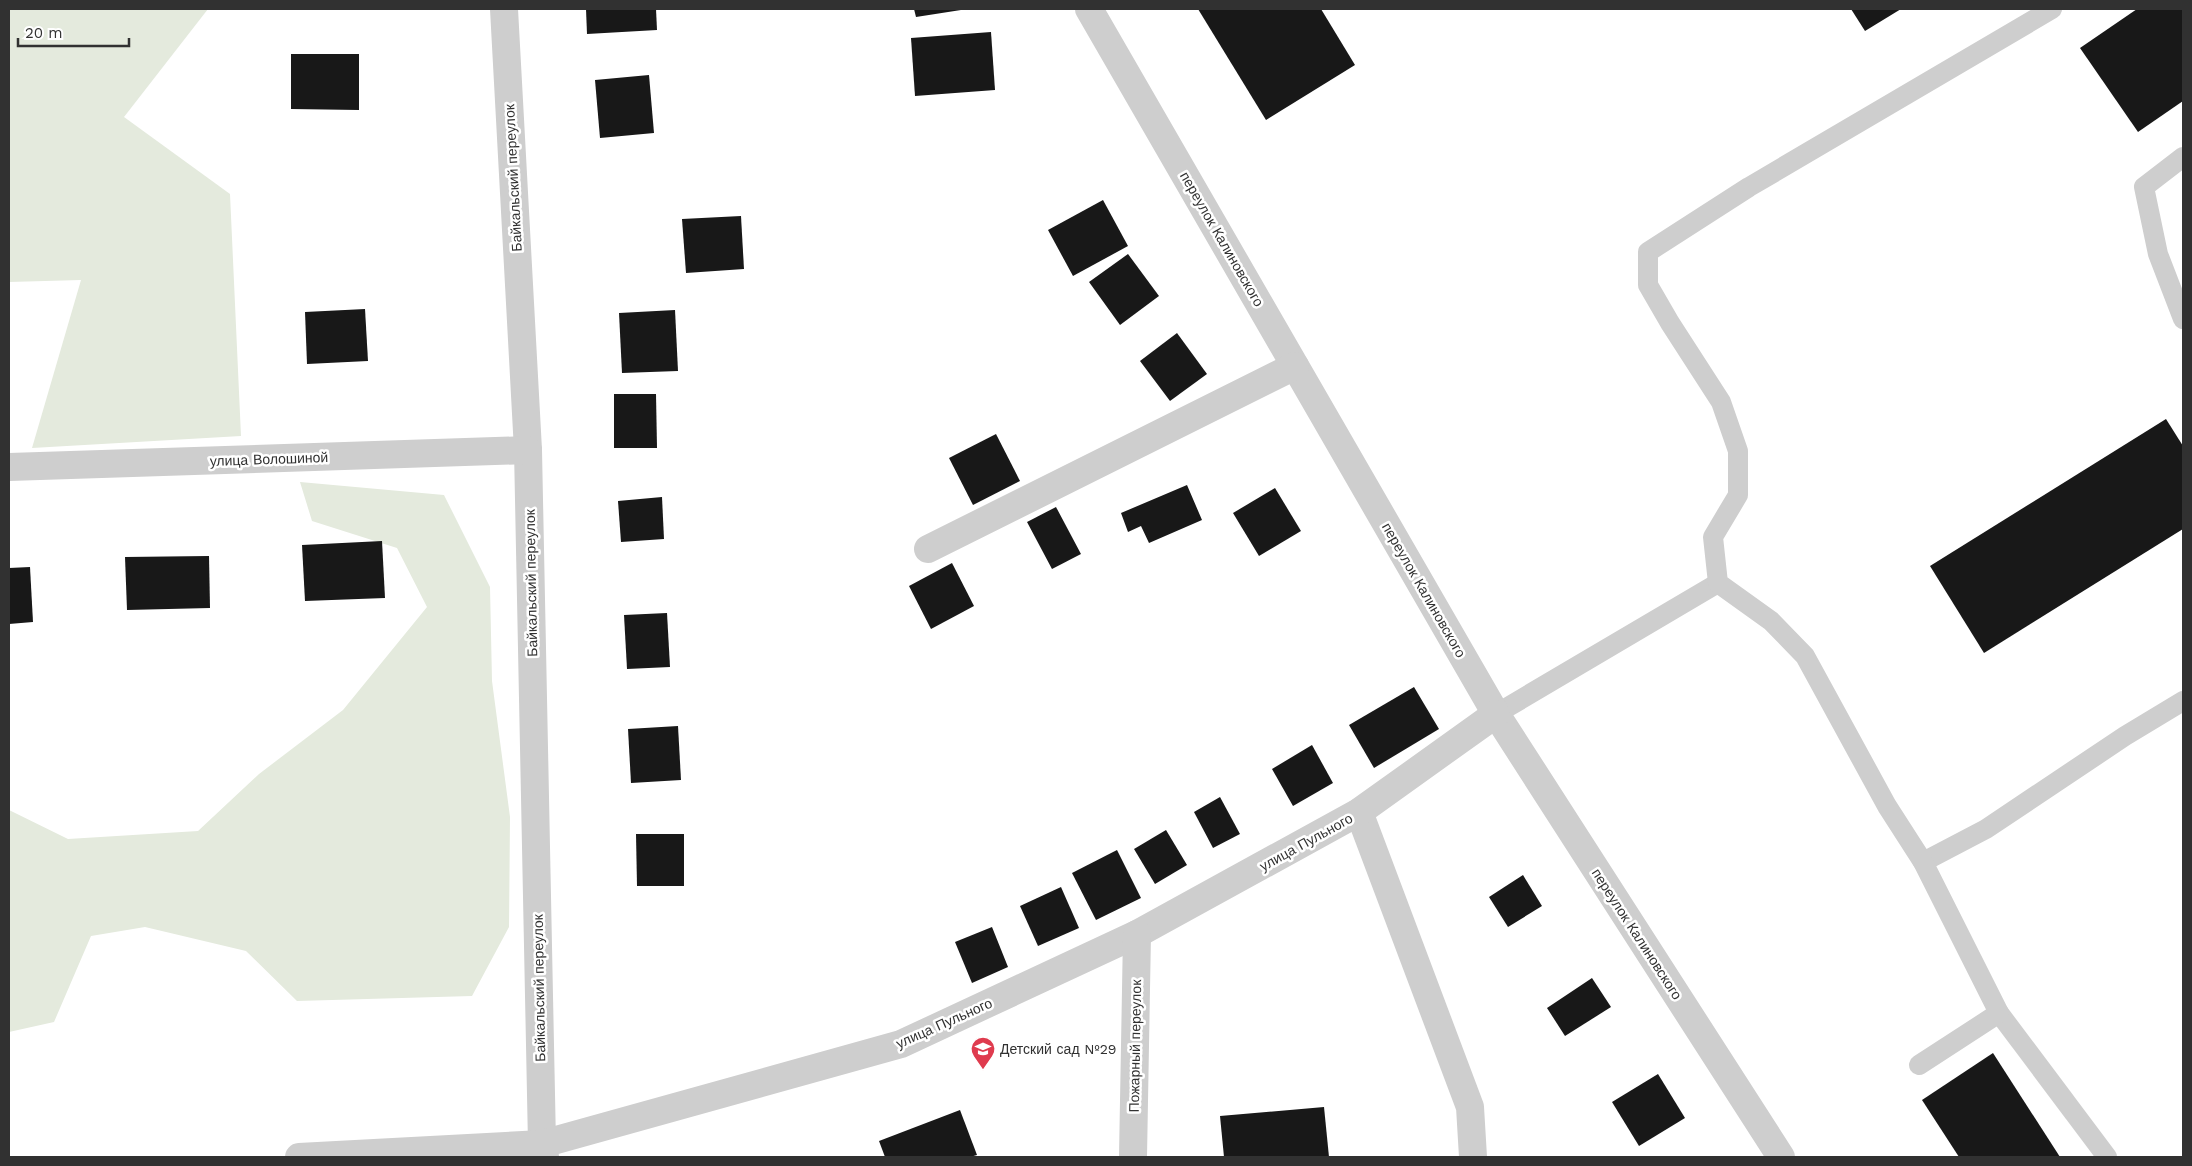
<svg xmlns="http://www.w3.org/2000/svg" width="2192" height="1166" font-family="'Work Sans',sans-serif">
  <style>
    .green { fill: #e4eadd }
    .building { fill: #181818 }
    .lines { fill: none; stroke-linecap: round; stroke-linejoin: round }
    .service { stroke: #cecece; stroke-width: 20 }
    .minor { stroke: #cecece; stroke-width: 28 }
    .labels { text-anchor: middle; stroke-width: 5; stroke-linejoin: round; paint-order: stroke }
    .street-label { font-size: 14px; fill: #313131; stroke: #fff }
    .poi-label { font-size: 14px; fill: #313131; stroke: #fff; text-anchor: start }
  </style>
  <rect width="100%" height="100%" fill="#fff"/>
  <g class="green">
    <polygon points="9,9 208,9 124,117 230,194 241,436 32,448 81,280 9,282"/>
    <polygon points="300,482 444,495 490,587 492,681 510,817 509,927 472,996 297,1001 246,951 145,927 91,936 54,1022 9,1032 9,810 68,839 198,831 259,774 343,710 427,607 397,548 312,521"/>
  </g>
  <g class="building">
    <polygon points="586,9 656,9 657,30 587,34"/>
    <polygon points="914,9 960,9 961,10 916,17"/>
    <polygon points="1198,9 1321,9 1355,65 1266,120"/>
    <polygon points="1851,9 1901,9 1865,31"/>
    <polygon points="2137,9 2183,9 2183,101 2138,132 2080,48"/>
    <polygon points="991,32 995,90 915,96 911,38"/>
    <polygon points="291,54 359,54 359,110 291,109"/>
    <polygon points="649,75 654,133 600,138 595,80"/>
    <polygon points="1103,200 1128,246 1073,276 1048,230"/>
    <polygon points="741,216 744,269 686,273 682,219"/>
    <polygon points="1128,254 1159,296 1120,325 1089,282"/>
    <polygon points="365,309 368,361 307,364 305,312"/>
    <polygon points="675,310 678,371 622,373 619,313"/>
    <polygon points="1177,333 1207,374 1170,401 1140,361"/>
    <polygon points="614,394 656,394 657,448 614,448"/>
    <polygon points="2166,419 2183,446 2183,529 1984,653 1930,566"/>
    <polygon points="996,434 1020,481 973,505 949,458"/>
    <polygon points="1187,485 1202,520 1149,543 1141,526 1128,532 1121,513"/>
    <polygon points="1275,488 1301,531 1259,556 1233,513"/>
    <polygon points="662,497 664,539 621,542 618,501"/>
    <polygon points="1056,507 1081,554 1052,569 1027,522"/>
    <polygon points="382,541 385,598 305,601 302,545"/>
    <polygon points="209,556 210,608 127,610 125,557"/>
    <polygon points="952,563 974,606 931,629 909,586"/>
    <polygon points="30,567 33,622 9,624 9,568"/>
    <polygon points="667,613 670,667 627,669 624,615"/>
    <polygon points="1414,687 1439,729 1374,768 1349,725"/>
    <polygon points="678,726 681,780 631,783 628,729"/>
    <polygon points="1312,745 1333,783 1293,806 1272,769"/>
    <polygon points="1220,797 1240,834 1213,848 1194,812"/>
    <polygon points="1166,830 1187,865 1155,884 1134,849"/>
    <polygon points="636,834 684,834 684,886 637,886"/>
    <polygon points="1117,850 1141,898 1096,920 1072,873"/>
    <polygon points="1523,875 1542,906 1508,927 1489,897"/>
    <polygon points="1061,887 1079,928 1038,946 1020,906"/>
    <polygon points="992,927 1008,967 972,983 955,942"/>
    <polygon points="1592,978 1611,1007 1565,1036 1547,1008"/>
    <polygon points="1993,1053 2060,1157 1959,1157 1922,1100"/>
    <polygon points="1658,1074 1685,1118 1639,1146 1612,1102"/>
    <polygon points="1324,1107 1329,1157 1224,1157 1220,1116"/>
    <polygon points="960,1110 977,1155 970,1157 885,1157 879,1141"/>
  </g>
  <g class="lines">
    <g class="service">
      <polyline points="2183,157 2144,187 2158,254 2183,319"/>
      <polyline points="1496,714 1718,583"/>
      <polyline points="1923,862 1986,829 2125,736 2183,701"/>
      <polyline points="1999,1013 2107,1157"/>
      <polyline points="1919,1065 1999,1013 1923,862 1887,806 1805,656 1771,621 1718,583 1713,537 1738,495 1738,451 1721,402 1670,323 1648,285 1648,252 1749,187 2052,9"/>
    </g>
    <g class="minor">
      <polyline points="504,9 528,450 542,1144 545,1157"/>
      <polyline points="1089,9 1496,714 1781,1157"/>
      <polyline points="9,467 528,450"/>
      <polyline points="928,549 1295,366"/>
      <polyline points="1359,812 1470,1107 1473,1157"/>
      <polyline points="299,1157 542,1144 901,1044 1137,934 1359,812 1496,714"/>
      <polyline points="1133,1157 1137,934"/>
    </g>
  </g>
  <defs>
    <symbol id="school-pin" viewBox="-11 -11 22 30"><path d="M0 17L-7.5 6A9.5 9.5 0 1 1 7.5 6Z" fill="#df3b4e" stroke="#fff"/><path d="M0-5L7-2L0 1L-7-2ZM-4 1L0 2.5L4 1V4Q0 6-4 4Z" fill="#fff"/></symbol>
  </defs>
  <g fill-rule="evenodd">
    <use href="#school-pin" x="969" y="1035" width="28" height="38"/>
  </g>
  <g class="labels">
    <g class="street-label">
      <text transform="translate(513 178) rotate(-93)" y="5">Байкальский переулок</text>
      <text transform="translate(1222 239) rotate(60)" y="5">переулок Калиновского</text>
      <text transform="translate(269 459) rotate(-2)" y="5">улица Волошиной</text>
      <text transform="translate(531 583) rotate(-91)" y="5">Байкальский переулок</text>
      <text transform="translate(1424 590) rotate(60)" y="5">переулок Калиновского</text>
      <text transform="translate(1306 842) rotate(-29)" y="5">улица Пульного</text>
      <text transform="translate(1637 934) rotate(57)" y="5">переулок Калиновского</text>
      <text transform="translate(539 988) rotate(-91)" y="5">Байкальский переулок</text>
      <text transform="translate(944 1023) rotate(-24)" y="5">улица Пульного</text>
      <text transform="translate(1135 1046) rotate(-89)" y="5">Пожарный переулок</text>
    </g>
    <g class="poi-label">
      <text x="1000" y="1054">Детский сад №29</text>
    </g>
  </g>
  <rect width="2192" height="1166" fill="none" stroke="#313131" stroke-width="20"/>
  <path d="M18 38v8h111v-8" fill="none" stroke="#313131" stroke-width="2.5"/>
  <text x="25" y="38" font-size="15" fill="#313131" stroke="#ffffff" stroke-width="4" paint-order="stroke">20 m</text>
</svg>
